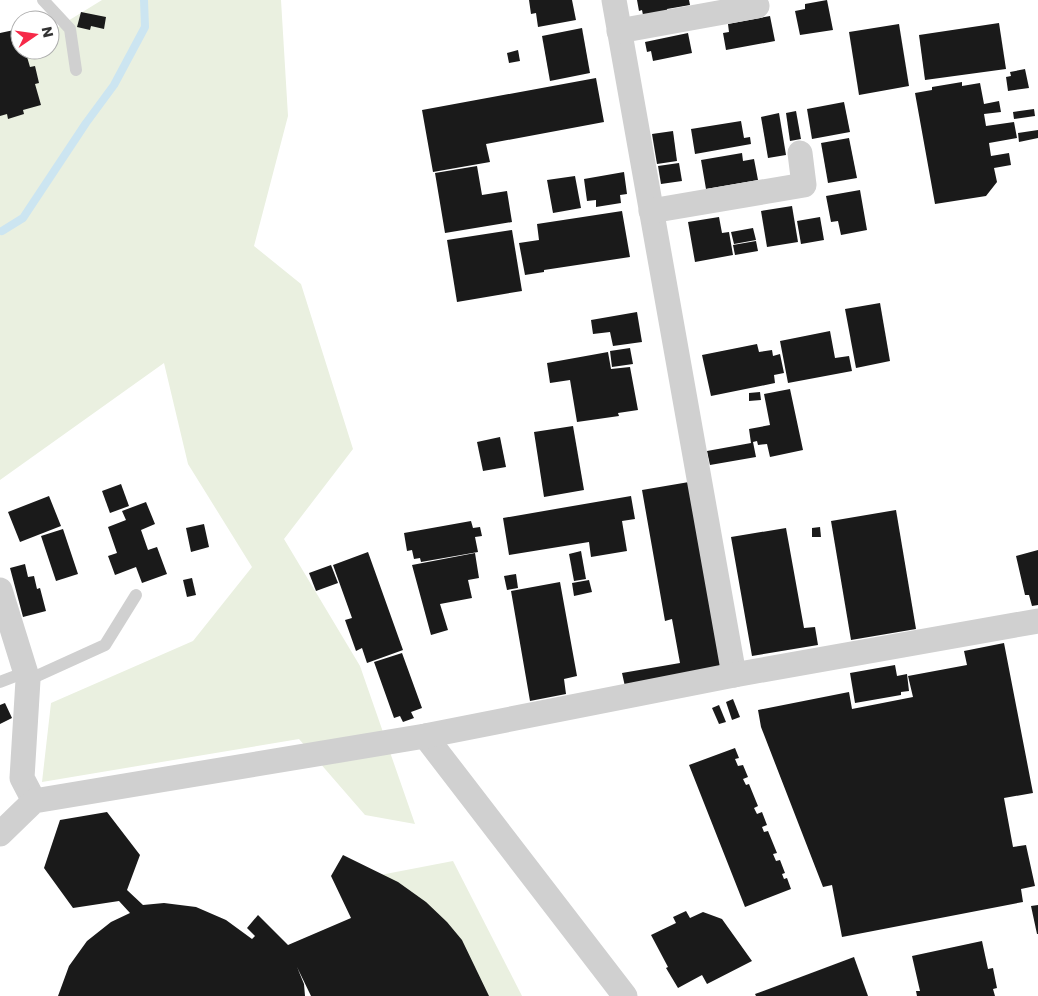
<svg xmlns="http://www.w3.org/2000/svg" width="1038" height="996" font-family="Poppins,sans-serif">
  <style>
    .green { fill: #eaf0e0 }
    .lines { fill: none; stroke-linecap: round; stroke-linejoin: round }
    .stream { stroke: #cce5f1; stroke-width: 8 }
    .building { fill: #1a1a1a }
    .service { stroke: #d0d0d0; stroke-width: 12 }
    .minor { stroke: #d0d0d0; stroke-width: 25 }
  </style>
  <rect width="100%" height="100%" fill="#fff"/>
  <g class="green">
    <polygon points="102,0 281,0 288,116 254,246 301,284 353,449 284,539 360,666 415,824 365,815 299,739 42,782 51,703 193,641 252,567 188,464 164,363 0,480 0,83 28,50 50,50 50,32"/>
    <polygon points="453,861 522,996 356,996 375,876"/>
  </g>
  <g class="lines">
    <polyline class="stream" points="2,231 23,218 86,123 114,85 145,27 144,0"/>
  </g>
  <g class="building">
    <polygon points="529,0 572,0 576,20 538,27 536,13 531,14"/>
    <polygon points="637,0 689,0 690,5 667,9 668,16 644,20 642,10 639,11"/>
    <polygon points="827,0 833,30 800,35 795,11 805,9 805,4"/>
    <polygon points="81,12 106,17 104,29 91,26 90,30 77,27"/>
    <polygon points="770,16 775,41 726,50 723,33 729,32 728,24"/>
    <polygon points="999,23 1006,69 925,80 919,35"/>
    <polygon points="899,24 909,86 859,95 849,32"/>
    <polygon points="582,28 590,73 550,81 542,36"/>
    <polygon points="14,30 19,49 25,50 30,67 35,66 39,83 35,84 41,105 23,110 24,114 8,119 7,114 0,116 0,33"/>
    <polygon points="688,33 692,53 653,61 651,51 647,52 645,42"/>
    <polygon points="518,50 520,61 509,63 507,53"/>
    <polygon points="1025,69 1029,88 1008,91 1006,77 1011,76 1010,72"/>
    <polygon points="596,78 604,122 486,144 490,162 433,172 422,110"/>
    <polygon points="962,82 962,86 980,83 984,104 999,101 1001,112 984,114 986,126 1014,122 1017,138 989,143 991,156 1009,153 1011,165 994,168 997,182 986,196 935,204 915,93 932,90 932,87"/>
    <polygon points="844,102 850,132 812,139 807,109"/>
    <polygon points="1034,109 1035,116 1014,119 1013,112"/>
    <polygon points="796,111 801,139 790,141 786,113"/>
    <polygon points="779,113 786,155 768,158 761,117"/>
    <polygon points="741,121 744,138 750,137 751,144 695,154 691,129"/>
    <polygon points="1038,130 1038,138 1019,142 1018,133"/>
    <polygon points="673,131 677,161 657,164 652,134"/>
    <polygon points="849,138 857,178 828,183 821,143"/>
    <polygon points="742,153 743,161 754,159 758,180 706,189 701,160"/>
    <polygon points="679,163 682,181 661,184 658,166"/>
    <polygon points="477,166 482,195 507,191 512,222 445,233 435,173"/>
    <polygon points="624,172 627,194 620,195 621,203 596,207 596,200 587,201 584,179"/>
    <polygon points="575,176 581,208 553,213 547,180"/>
    <polygon points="860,190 867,230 841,235 838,221 831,222 826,196"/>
    <polygon points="792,206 798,242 767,247 761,211"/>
    <polygon points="622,211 630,257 544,270 544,272 525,275 519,243 539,240 537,224"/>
    <polygon points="719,217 722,233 729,232 733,255 695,262 688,222"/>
    <polygon points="820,217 824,240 801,244 797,221"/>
    <polygon points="753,228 756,240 734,244 731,232"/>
    <polygon points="512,230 522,291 457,302 447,240"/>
    <polygon points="756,241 758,251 735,255 733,245"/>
    <polygon points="880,303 890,361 856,368 845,309"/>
    <polygon points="637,312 642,342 613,346 610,332 593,334 591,320"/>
    <polygon points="830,331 835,358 849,356 852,371 788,383 780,341"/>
    <polygon points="757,344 759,352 772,350 773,356 780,354 784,373 774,375 775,383 711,396 702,355"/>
    <polygon points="630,348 633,364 612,367 610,351"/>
    <polygon points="608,352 611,369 630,367 638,410 618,413 619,416 577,422 570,380 550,383 547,363"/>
    <polygon points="790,389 803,450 770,457 767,444 758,445 757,441 753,442 756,457 710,465 707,451 751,443 749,429 770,425 764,394"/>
    <polygon points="760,392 761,400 749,401 749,393"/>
    <polygon points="573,426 584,490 544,497 534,432"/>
    <polygon points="500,437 506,467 483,471 477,442"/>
    <polygon points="689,482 724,674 626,691 622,673 680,663 672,619 665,621 642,490"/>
    <polygon points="121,484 129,506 110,513 102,491"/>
    <polygon points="49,496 61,526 20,542 8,512"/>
    <polygon points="631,496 635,519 622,521 627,551 591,557 589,542 509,555 503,518"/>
    <polygon points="146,502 155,524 141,530 148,550 157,547 167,574 142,583 136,567 115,575 108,556 117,553 108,527 126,520 122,511"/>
    <polygon points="896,510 916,629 851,640 831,521"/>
    <polygon points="471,521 473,528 480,527 482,536 475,537 478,552 421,562 420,558 414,559 412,550 407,551 404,533"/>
    <polygon points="204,524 209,547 191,552 186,528"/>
    <polygon points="820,527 821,537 812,537 812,528"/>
    <polygon points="786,528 804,628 815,627 818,645 752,656 731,537"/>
    <polygon points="63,529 78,574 56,581 41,536"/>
    <polygon points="1038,550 1038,605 1032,606 1029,595 1025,595 1016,556"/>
    <polygon points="581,551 586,579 574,581 569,554"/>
    <polygon points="368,552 403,650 367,663 362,648 356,651 345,620 352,618 333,565"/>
    <polygon points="475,553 479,578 468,580 472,598 440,604 448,630 431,635 412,565"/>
    <polygon points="25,564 28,577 34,576 37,589 40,588 46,611 23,617 10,568"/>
    <polygon points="331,565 338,583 316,591 309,573"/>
    <polygon points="516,574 518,588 507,590 504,576"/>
    <polygon points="192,578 196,595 187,597 183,580"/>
    <polygon points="589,580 592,592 574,596 572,583"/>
    <polygon points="560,582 577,676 564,679 566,694 530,701 511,591"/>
    <polygon points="1004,643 1033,793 1004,798 1013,847 1026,845 1035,886 1021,889 1023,902 842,937 832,885 823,887 761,727 758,710 849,692 852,709 913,697 908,676 967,665 964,651"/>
    <polygon points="402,653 422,708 411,712 414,718 403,722 400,716 394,718 374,662"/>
    <polygon points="895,665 897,676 907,674 909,691 901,692 901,695 855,703 850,673"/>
    <polygon points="733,699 740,717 732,720 726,702"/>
    <polygon points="5,703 12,718 0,724 0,705"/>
    <polygon points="719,705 726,722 719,724 712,708"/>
    <polygon points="735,748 739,758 735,759 738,766 743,765 748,777 743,779 746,785 749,784 758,806 754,808 757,814 762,812 767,825 762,827 764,832 768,831 777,853 773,854 776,861 780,860 785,873 782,874 784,879 787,878 791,889 745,907 689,765"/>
    <polygon points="107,812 140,855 127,890 143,905 164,903 196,907 226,920 252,939 255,936 247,928 258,915 288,945 351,918 331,876 343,855 398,882 426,902 447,922 462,940 489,996 311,996 297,967 304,984 305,996 58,996 69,966 87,941 111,922 130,913 119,901 73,908 44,868 60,820"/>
    <polygon points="1038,905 1038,934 1037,934 1031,906"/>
    <polygon points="686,911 690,918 703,912 722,919 752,961 707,984 702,975 678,988 666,968 668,967 651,935 676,923 673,917"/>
    <polygon points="982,941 988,969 993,968 997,988 993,989 995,996 917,996 916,991 920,991 912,956"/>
    <polygon points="854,957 868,996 756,996 755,994"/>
  </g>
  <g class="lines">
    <g class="service">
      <polyline points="43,0 70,29 76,70"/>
      <polyline points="28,680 105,645 136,595"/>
      <polyline points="0,682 26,672"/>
    </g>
    <g class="minor">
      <polyline points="614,0 734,675"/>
      <polyline points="619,31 757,6"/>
      <polyline points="651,211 804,185 800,153"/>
      <polyline points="0,590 28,680 22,778 34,801"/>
      <polyline points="425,736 625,996"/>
      <polyline points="0,834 34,801 425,736 734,675 1038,621"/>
    </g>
  </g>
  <g transform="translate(35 35) rotate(77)"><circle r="24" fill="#ffffff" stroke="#adadad"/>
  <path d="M0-4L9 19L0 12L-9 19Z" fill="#f62948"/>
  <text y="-8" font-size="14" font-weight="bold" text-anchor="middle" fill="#333333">N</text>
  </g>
</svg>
